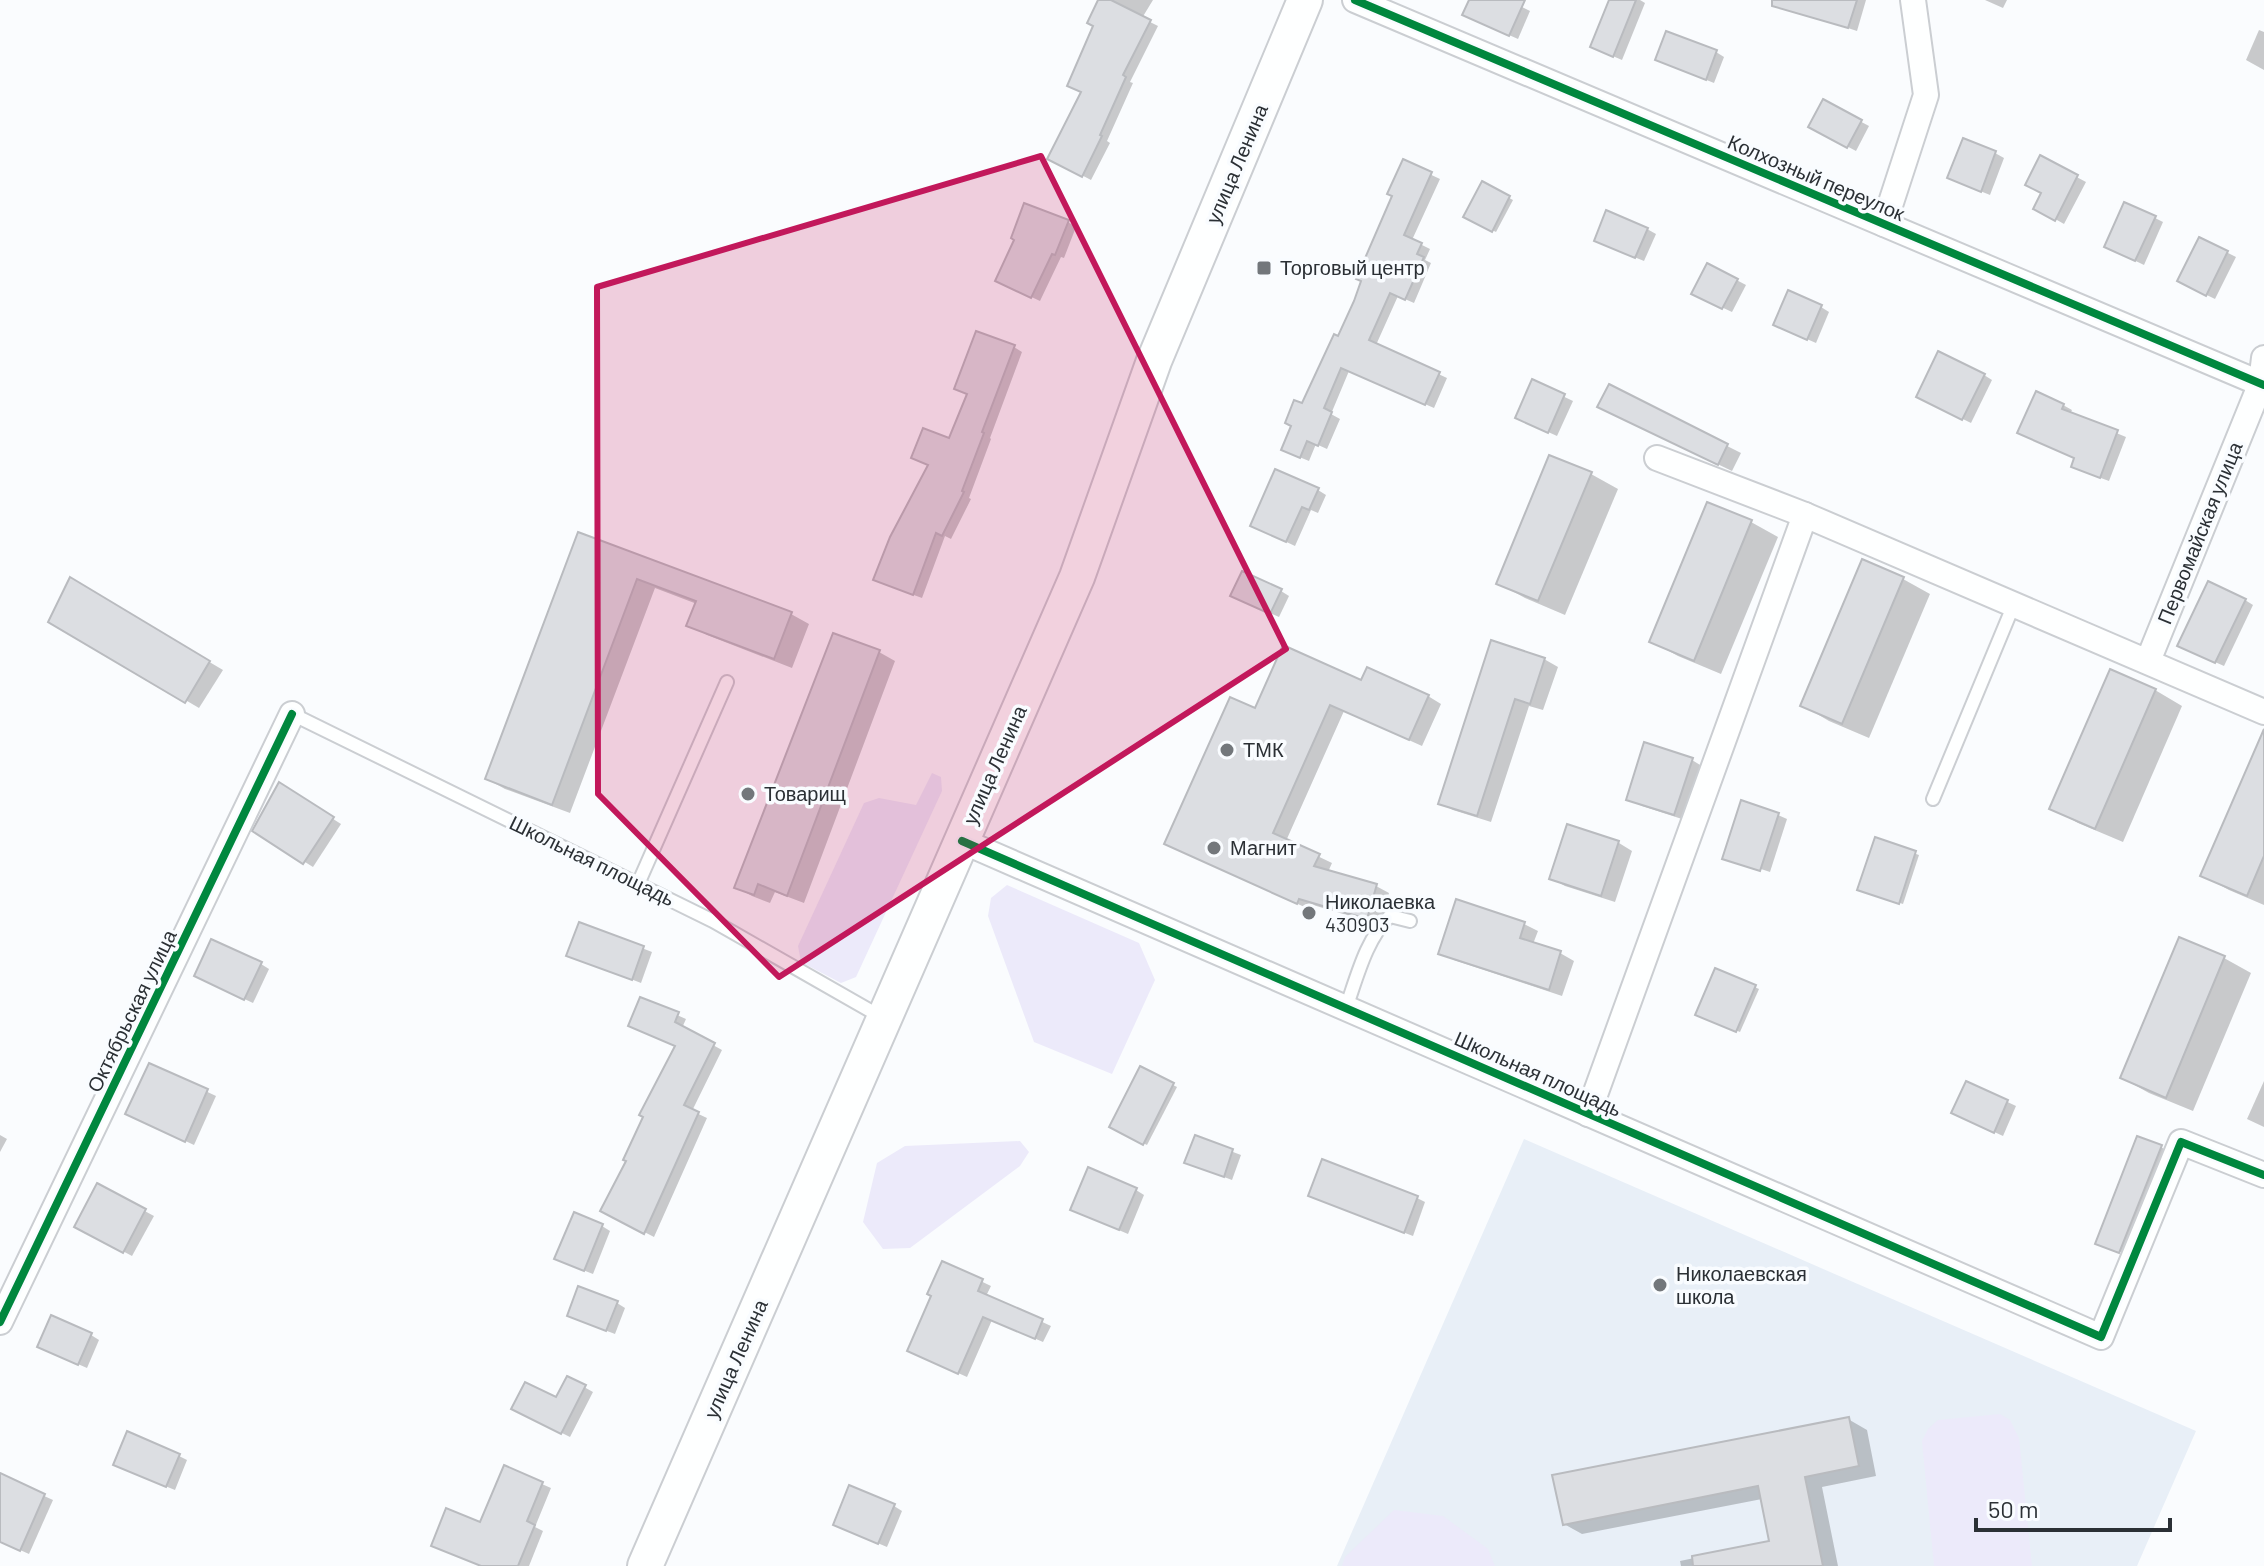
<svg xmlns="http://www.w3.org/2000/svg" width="2264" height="1566" font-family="Barlow,sans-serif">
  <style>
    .built { fill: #e8eff7 }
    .green { fill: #eceafa }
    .shadow { fill: #0003 }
    .building { fill: #dcdee2; stroke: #b9bbbf; stroke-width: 2 }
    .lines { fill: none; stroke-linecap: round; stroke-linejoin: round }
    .lane-casing { stroke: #cbced2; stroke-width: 16 }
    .street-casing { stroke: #cbced2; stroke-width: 28 }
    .secondary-casing { stroke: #cbced2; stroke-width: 38 }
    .lane { stroke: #feffff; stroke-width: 12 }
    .street { stroke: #feffff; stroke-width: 24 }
    .secondary { stroke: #feffff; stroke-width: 34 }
    .cycleway-casing { stroke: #f9fcff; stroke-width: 13 }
    .cycleway { stroke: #00873e; stroke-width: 8 }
    .marked { fill: #c2185b; fill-opacity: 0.2; stroke: #c2185b; stroke-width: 6; stroke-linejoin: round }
    .poi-dot { fill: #73777b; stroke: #f9fcff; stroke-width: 3 }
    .labels { text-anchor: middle; stroke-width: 7; stroke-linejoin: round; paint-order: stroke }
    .street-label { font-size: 20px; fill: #2b3035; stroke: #f9fcff }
    .poi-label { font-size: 20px; fill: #2b3035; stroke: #f9fcff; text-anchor: start }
  </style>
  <rect width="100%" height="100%" fill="#fafcfe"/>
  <polygon class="built" points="1524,1139 2196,1431 2137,1566 1337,1566"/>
  <g class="green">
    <polygon points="932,773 941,777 942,791 856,977 841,983 801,962 798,946 864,803 879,798 916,805"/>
    <polygon points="1007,885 1139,943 1155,980 1112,1074 1034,1042 988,916 991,898"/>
    <polygon points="1020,1141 1029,1152 1020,1166 910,1248 883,1249 863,1222 877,1163 905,1146"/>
    <polygon points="2000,1414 2010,1420 2019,1438 2032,1566 1934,1566 1922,1441 1928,1429 1938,1420"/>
    <polygon points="1394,1510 1443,1516 1488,1549 1495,1566 1342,1566 1345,1557"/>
  </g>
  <g class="shadow">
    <polygon points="1101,0 1153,0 1142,18 1158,26 1130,82 1133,83 1107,141 1110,143 1091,180 1049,158 1083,92"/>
    <polygon points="1471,0 1508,0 1530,11 1518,39 1473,19"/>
    <polygon points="1611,0 1640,0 1645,3 1622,60 1601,51"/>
    <polygon points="1806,0 1866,0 1857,31 1802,13"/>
    <polygon points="1985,0 2007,0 2003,8"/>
    <polygon points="2259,30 2264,32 2264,70 2246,60"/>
    <polygon points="1716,52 1724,57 1714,83 1657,60"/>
    <polygon points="1824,102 1869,126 1856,151 1811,127"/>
    <polygon points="1995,153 2004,158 1990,195 1958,182"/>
    <polygon points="2041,158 2086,182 2064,224 2036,208 2044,193"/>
    <polygon points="1404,162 1440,179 1412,240 1430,249 1425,260 1431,263 1414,303 1398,296 1376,345 1447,378 1434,408 1349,371 1331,414 1340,419 1327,449 1316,444 1309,461 1292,454 1303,406 1356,301"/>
    <polygon points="1483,184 1513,200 1496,232 1466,217"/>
    <polygon points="2155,218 2163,222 2144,265 2115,251"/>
    <polygon points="1068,222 1076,227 1064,258 1061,257 1040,301 1006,285"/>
    <polygon points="1647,229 1656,234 1644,261 1605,245"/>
    <polygon points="2200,239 2236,257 2215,299 2188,286"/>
    <polygon points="1708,265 1746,285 1732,312 1702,298"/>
    <polygon points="1821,307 1829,312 1816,343 1784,329"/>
    <polygon points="1014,347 1022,352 990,438 991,439 969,498 971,499 951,539 945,536 922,598 884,584 876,580 951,441 968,394 957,388"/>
    <polygon points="1984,375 1992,380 1971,423 1926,401"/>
    <polygon points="1533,382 1573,401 1557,436 1526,422"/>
    <polygon points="1610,387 1741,453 1732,471 1613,414"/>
    <polygon points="2063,405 2072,410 2070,414 2126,437 2109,481 2082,471 2076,458 2028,437"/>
    <polygon points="1591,474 1618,489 1565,615 1525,598 1498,583"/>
    <polygon points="1318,490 1326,495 1318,513 1311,510 1295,546 1261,530"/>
    <polygon points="1708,504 1751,522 1778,537 1721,674 1678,656 1651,641"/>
    <polygon points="580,535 791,614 809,624 792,668 707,635 689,625 697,604 655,588 570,813 505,789 487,779"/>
    <polygon points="1903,579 1930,594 1869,738 1829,721 1802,705"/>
    <polygon points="70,580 223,670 199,708 51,621"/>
    <polygon points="1281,591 1289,596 1279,617 1241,600"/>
    <polygon points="2245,600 2253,605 2224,666 2188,650"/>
    <polygon points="1492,643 1544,659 1558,667 1543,710 1529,706 1491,822 1453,810 1440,803"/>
    <polygon points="879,652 895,661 804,903 775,892 770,903 752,896 736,887"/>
    <polygon points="1362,682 1428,696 1441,704 1422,746 1344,711 1286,841 1332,863 1328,872 1376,886 1389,893 1380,925 1313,905 1311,910 1166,844 1256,711"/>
    <polygon points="2155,690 2182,706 2123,842 2078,823 2052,808"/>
    <polygon points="2264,735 2264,905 2229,890 2202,875"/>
    <polygon points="1692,760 1705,768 1688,821 1642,806 1628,799"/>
    <polygon points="280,785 341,824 313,867 255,831"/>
    <polygon points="1778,815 1787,819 1770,872 1731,859"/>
    <polygon points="1568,827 1619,843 1632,851 1615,902 1565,886 1551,878"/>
    <polygon points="1876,840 1919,855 1903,904 1863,891"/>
    <polygon points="580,924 652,952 641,983 569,955"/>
    <polygon points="1524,924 1538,931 1533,944 1560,953 1574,961 1562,996 1454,960 1441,953"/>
    <polygon points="2224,958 2251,973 2193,1111 2149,1093 2122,1078"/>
    <polygon points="261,964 269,969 253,1003 204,980"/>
    <polygon points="1716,970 1759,989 1740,1032 1701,1016"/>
    <polygon points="641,999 686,1019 682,1028 722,1050 692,1111 707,1118 654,1237 602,1210 628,1160 678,1046"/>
    <polygon points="150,1065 216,1096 194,1145 136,1118"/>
    <polygon points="1141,1069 1177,1087 1147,1145 1111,1127"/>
    <polygon points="2264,1081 2264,1127 2247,1119"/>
    <polygon points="1967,1083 2016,1106 2003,1136 1962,1117"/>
    <polygon points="0,1135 7,1139 0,1152"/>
    <polygon points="1196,1138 1241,1155 1232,1180 1187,1163"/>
    <polygon points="2161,1147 2164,1149 2123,1253 2097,1243"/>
    <polygon points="98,1186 154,1216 132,1256 76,1226"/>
    <polygon points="1136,1190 1144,1195 1128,1234 1081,1214"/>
    <polygon points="1417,1198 1425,1202 1413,1236 1318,1200"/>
    <polygon points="602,1226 610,1231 593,1274 565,1263"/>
    <polygon points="943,1263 991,1286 986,1296 1051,1326 1043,1342 992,1320 967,1377 918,1355"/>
    <polygon points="617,1303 625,1308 615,1334 578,1320"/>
    <polygon points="91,1335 99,1340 87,1368 48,1351"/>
    <polygon points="568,1378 593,1392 570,1437 522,1413 557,1400"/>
    <polygon points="1848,1419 1867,1430 1876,1476 1822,1487 1838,1566 1681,1566 1680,1561 1771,1542 1762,1499 1582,1534 1564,1524"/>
    <polygon points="179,1456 187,1460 175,1490 123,1469"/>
    <polygon points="505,1468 551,1488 535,1527 543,1531 529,1566 482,1566 481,1524"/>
    <polygon points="0,1476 53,1500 29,1554 0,1541"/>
    <polygon points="894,1506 902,1511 887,1547 844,1529"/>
  </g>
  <g class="building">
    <polygon points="1098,0 1111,0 1151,20 1123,75 1126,77 1100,135 1102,136 1082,177 1047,159 1081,92 1067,86 1093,26 1087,23"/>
    <polygon points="1469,0 1525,0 1509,36 1462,15"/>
    <polygon points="1609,0 1636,0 1613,57 1590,47"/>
    <polygon points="1772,0 1857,0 1848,28 1772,6"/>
    <polygon points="1666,31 1717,50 1706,80 1655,60"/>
    <polygon points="1823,99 1862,120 1847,148 1808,127"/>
    <polygon points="1963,138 1996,151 1981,192 1947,178"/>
    <polygon points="2040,155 2078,175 2055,221 2033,209 2041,193 2025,185"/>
    <polygon points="1403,159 1432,172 1404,235 1422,243 1417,254 1424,257 1405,300 1390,293 1369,340 1440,372 1425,405 1341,368 1324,408 1332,412 1318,446 1307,441 1300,458 1281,450 1291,426 1285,423 1294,400 1302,403 1334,334 1338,336 1354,301 1361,281 1356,279 1392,196 1387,194"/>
    <polygon points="1482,181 1510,196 1492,232 1463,217"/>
    <polygon points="2124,202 2156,216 2135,261 2104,247"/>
    <polygon points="1024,203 1069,220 1055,255 1052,254 1031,298 995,281 1014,240 1011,238"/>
    <polygon points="1606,210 1648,228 1635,258 1594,241"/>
    <polygon points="2199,237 2228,251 2206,296 2177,281"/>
    <polygon points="1707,263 1738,279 1722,309 1691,294"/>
    <polygon points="1788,290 1822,305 1807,340 1773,325"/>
    <polygon points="976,331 1015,345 982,432 984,433 962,491 964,492 942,536 936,533 913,595 873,580 890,537 928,465 911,458 923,428 949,438 967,394 954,389"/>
    <polygon points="1938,351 1985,374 1962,420 1916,397"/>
    <polygon points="1532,379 1565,394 1548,433 1515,418"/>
    <polygon points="1609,384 1728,444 1718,465 1597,407"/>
    <polygon points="2036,391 2064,404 2062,409 2118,430 2100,478 2071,467 2074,458 2017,433"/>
    <polygon points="1549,455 1592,472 1538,601 1496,584"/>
    <polygon points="1275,469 1319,488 1309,510 1302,507 1286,542 1250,526"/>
    <polygon points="1707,502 1752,520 1694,661 1649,642"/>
    <polygon points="578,532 792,612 774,659 686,626 696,601 637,579 552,805 485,779"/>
    <polygon points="1862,559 1904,577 1842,724 1800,706"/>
    <polygon points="1242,571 1282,589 1270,614 1230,596"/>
    <polygon points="70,577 210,661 185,703 48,622"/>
    <polygon points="2208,581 2246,599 2215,663 2177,646"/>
    <polygon points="833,633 880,650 787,896 758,884 754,895 734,888"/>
    <polygon points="1491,640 1545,658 1530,704 1515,699 1477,816 1438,804"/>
    <polygon points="1283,645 1361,680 1367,667 1429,695 1409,740 1330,705 1273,833 1320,854 1314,866 1377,884 1367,919 1299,899 1297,904 1164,844 1230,697 1255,708"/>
    <polygon points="2110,669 2156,689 2095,829 2049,809"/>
    <polygon points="2264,729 2264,856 2247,896 2200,876"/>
    <polygon points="1644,742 1693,758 1674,815 1626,800"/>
    <polygon points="279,782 334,817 303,864 252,831"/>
    <polygon points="1741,800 1779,813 1760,871 1722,859"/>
    <polygon points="1567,824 1619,841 1601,896 1549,879"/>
    <polygon points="1875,837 1916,851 1899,904 1857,890"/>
    <polygon points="1456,899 1525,922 1520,938 1561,951 1549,990 1438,954"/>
    <polygon points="579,922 644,946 632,980 566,956"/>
    <polygon points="2179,937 2225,956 2166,1098 2120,1078"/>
    <polygon points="211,939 262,962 244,1000 194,976"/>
    <polygon points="1715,968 1756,985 1736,1032 1695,1015"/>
    <polygon points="640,997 679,1012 675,1022 715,1043 684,1105 699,1112 644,1234 600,1211 626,1161 623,1160 643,1117 639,1115 675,1046 628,1026"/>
    <polygon points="149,1063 208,1089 185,1142 125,1114"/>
    <polygon points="1140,1066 1174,1083 1143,1145 1109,1127"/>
    <polygon points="1966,1081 2008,1100 1994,1133 1951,1113"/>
    <polygon points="1195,1135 1233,1149 1224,1177 1184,1163"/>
    <polygon points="2137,1136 2162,1145 2119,1253 2095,1244"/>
    <polygon points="1322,1159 1418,1196 1404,1233 1308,1196"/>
    <polygon points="1088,1167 1137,1188 1119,1230 1070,1210"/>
    <polygon points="97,1183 146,1209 123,1253 74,1227"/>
    <polygon points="574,1212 603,1224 584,1271 554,1259"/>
    <polygon points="942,1261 983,1279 978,1291 1043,1319 1035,1339 983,1317 958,1374 907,1351 931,1296 927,1294"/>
    <polygon points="578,1286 618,1301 606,1331 567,1316"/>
    <polygon points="51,1315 92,1333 78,1365 37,1347"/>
    <polygon points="567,1376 586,1385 561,1434 511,1409 525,1382 556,1397"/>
    <polygon points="1849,1417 1859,1466 1805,1477 1823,1566 1693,1566 1692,1556 1769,1541 1758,1486 1563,1525 1552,1475"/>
    <polygon points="127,1431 180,1454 166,1487 113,1465"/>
    <polygon points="504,1465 543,1482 527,1521 535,1525 518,1566 481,1566 431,1546 446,1508 480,1522"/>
    <polygon points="0,1473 45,1494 20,1551 0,1542"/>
    <polygon points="849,1485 895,1504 878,1544 833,1525"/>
  </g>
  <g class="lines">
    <defs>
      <g id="lane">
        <polyline points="292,714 713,921 883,1018"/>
        <polyline points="1933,799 2014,604"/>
        <polyline points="638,884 727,682"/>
        <path d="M1346 1008C1357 977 1366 939 1390 916L1410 921"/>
      </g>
      <g id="street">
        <polyline points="1355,0 2264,385"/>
        <polyline points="1884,224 1926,95 1913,0"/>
        <polyline points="1657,458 1805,515 2264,712"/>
        <polyline points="2148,661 2261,383 2264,358"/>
        <polyline points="962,841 2101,1337 2181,1142 2264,1175"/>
        <polyline points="1588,1114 1805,515"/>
        <polyline points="0,1322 292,714"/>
      </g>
      <polyline id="secondary" points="645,1566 1077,577 1154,361 1305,0"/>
    </defs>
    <use href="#lane" class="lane-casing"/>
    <use href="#street" class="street-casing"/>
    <use href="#secondary" class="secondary-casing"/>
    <use href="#lane" class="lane"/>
    <use href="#street" class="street"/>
    <use href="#secondary" class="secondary"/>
    <defs>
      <g id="cycleway">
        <polyline points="1355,0 2264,385"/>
        <polyline points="962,841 2101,1337 2181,1142 2264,1175"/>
        <polyline points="0,1322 292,714"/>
      </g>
    </defs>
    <use href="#cycleway" class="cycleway-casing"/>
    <use href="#cycleway" class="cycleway"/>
  </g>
  <path class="marked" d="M1041 156 1286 649 779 977 598 794 597 287Z"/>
  <g class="poi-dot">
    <rect x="1256" y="260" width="16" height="16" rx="4"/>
    <circle cx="1227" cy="750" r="8"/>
    <circle cx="748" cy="794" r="8"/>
    <circle cx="1214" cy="848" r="8"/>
    <circle cx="1309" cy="913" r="8"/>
    <circle cx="1660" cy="1285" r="8"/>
  </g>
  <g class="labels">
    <g class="street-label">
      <text transform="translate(1237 164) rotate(-67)" y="7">улица Ленина</text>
      <text transform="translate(1816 178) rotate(23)" y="7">Колхозный переулок</text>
      <text transform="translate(2200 533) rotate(-68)" y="7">Первомайская улица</text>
      <text transform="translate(995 765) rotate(-66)" y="7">улица Ленина</text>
      <text transform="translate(592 861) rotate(26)" y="7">Школьная площадь</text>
      <text transform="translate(132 1011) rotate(-64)" y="7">Октябрьская улица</text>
      <text transform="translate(1538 1074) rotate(24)" y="7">Школьная площадь</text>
      <text transform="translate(736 1359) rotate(-66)" y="7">улица Ленина</text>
    </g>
    <g class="poi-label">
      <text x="1280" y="275">Торговый центр</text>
      <text x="1243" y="757">ТМК</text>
      <text x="764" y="801">Товарищ</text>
      <text x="1230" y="855">Магнит</text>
      <text x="1325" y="909">Николаевка<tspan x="1325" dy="23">430903</tspan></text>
      <text x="1676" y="1281">Николаевская<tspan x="1676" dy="23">школа</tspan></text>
    </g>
  </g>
  <path d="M1976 1518v12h194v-12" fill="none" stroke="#2b3035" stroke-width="4"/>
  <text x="1988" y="1518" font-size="24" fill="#2b3035" stroke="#f9fcff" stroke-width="6" paint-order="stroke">50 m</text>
</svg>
